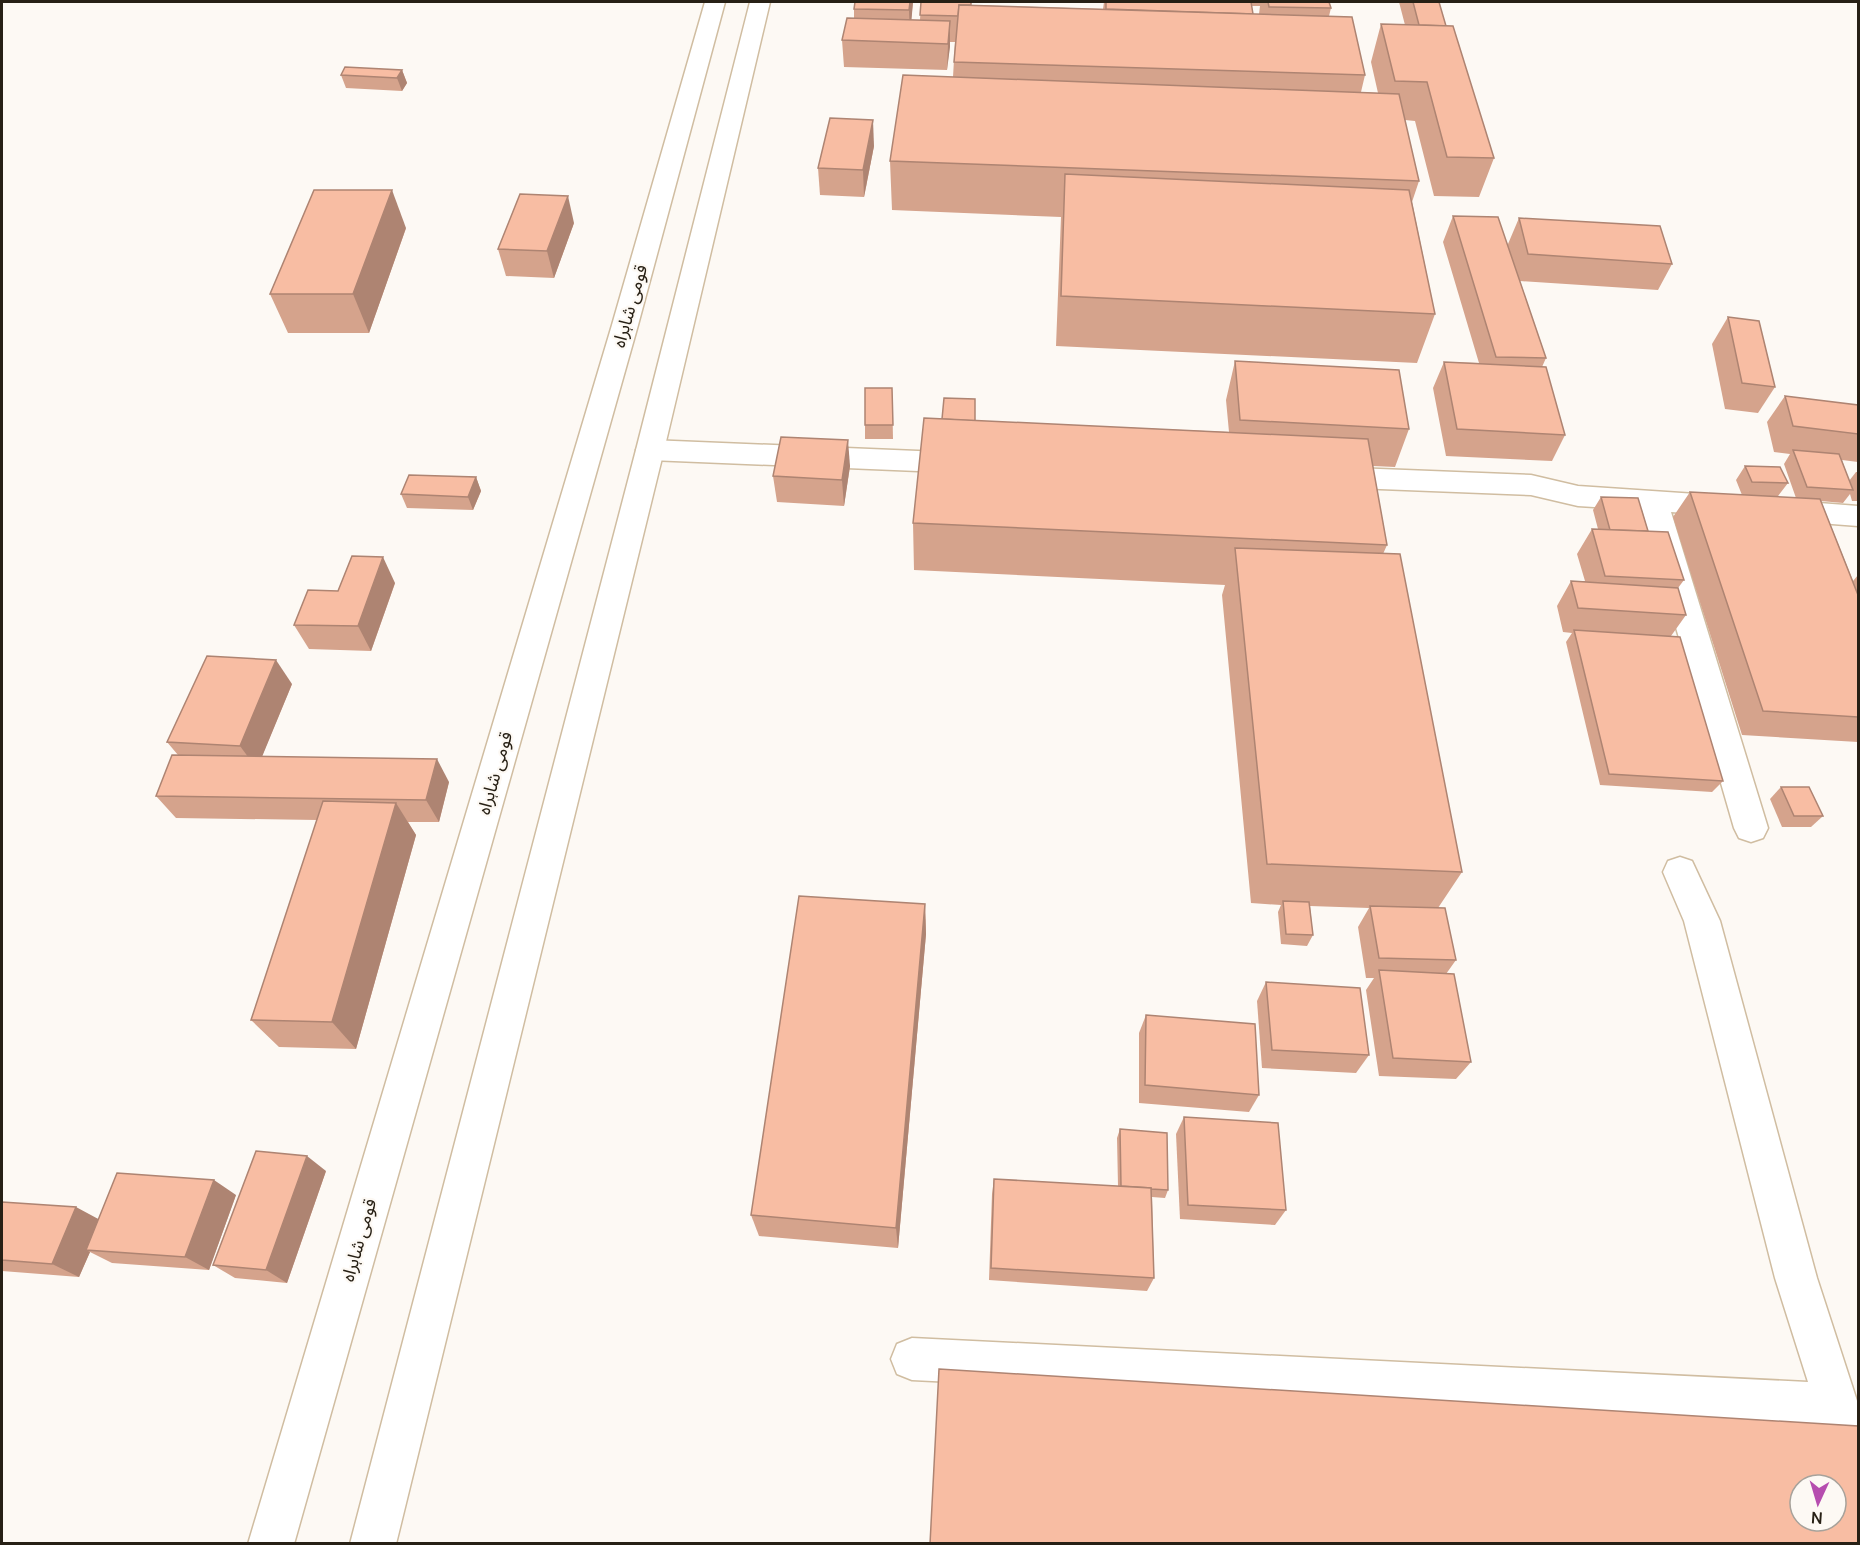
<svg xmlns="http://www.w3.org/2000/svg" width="1860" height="1545" font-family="Manrope,'Noto Sans Arabic',sans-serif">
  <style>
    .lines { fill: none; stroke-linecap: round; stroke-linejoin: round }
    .minor-casing { stroke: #d0bda1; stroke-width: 3 }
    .highway-casing { stroke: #d0bda1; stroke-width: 3 }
    .minor { fill: #fff; fill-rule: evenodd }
    .highway { fill: #fff; fill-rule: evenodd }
    .wall { fill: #d5a38c; fill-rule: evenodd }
    .shaded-wall { fill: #ae8472 }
    .building { fill: #f8bda3; stroke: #ae8472; stroke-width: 1.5; fill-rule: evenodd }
    .labels { text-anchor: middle; stroke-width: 4.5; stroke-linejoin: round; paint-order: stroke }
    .street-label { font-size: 18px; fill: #272015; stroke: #fdf9f4 }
  </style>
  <rect width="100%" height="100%" fill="#fdf9f4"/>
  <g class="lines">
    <defs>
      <g id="minor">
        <polygon points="650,440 966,453 976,456 980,463 976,470 966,473 650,460 640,457 636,450 640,443"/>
        <polygon points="1329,467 1531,475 1578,486 1726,496 1736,499 1740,506 1736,513 1726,516 1671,512 1768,828 1763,838 1751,842 1739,838 1734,828 1642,510 1578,506 1531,495 1329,487 1319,484 1315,477 1319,470"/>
        <polygon points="1780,500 1858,506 1858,526 1780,520 1770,517 1766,510 1770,503"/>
        <polygon points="1680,857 1692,861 1720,921 1817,1278 1858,1404 1858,1493 1842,1487 1822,1426 912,1380 897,1374 891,1359 897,1344 912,1338 1808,1382 1775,1278 1684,921 1663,872 1668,861"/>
      </g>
      <g id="highway">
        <polygon points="705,2 725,2 638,325 294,1544 248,1544 612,325"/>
        <polygon points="750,2 770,2 664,450 396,1544 350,1544 636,450"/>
      </g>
    </defs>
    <use href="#minor" class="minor-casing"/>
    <use href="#highway" class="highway-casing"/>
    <use href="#minor" class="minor"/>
    <use href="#highway" class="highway"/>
  </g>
  <g class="wall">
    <path d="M855 2H913L911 20H920L921 2 971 5 1103 9 1104 2H1329L1331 8 1329 16 1365 75 1361 92 1378 93 1371 62 1381 24 1405 25 1399 2H1439L1446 26 1494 158 1479 197 1434 196 1415 121 1405 120 1419 181 1412 202 1435 314 1417 363 1056 346 1061 217 892 210 890 161 953 77 955 42H950L947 70 844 67 842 40 854 18V9ZM1251 6H1260L1259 14H1253Z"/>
    <polygon points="402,70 407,83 402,91 346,88 341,75"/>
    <polygon points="874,146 864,197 820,195 818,168"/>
    <polygon points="1453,216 1508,244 1519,218 1672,264 1658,290 1520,281 1546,358 1542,367 1565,435 1552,461 1446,456 1433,388 1444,362 1479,363 1443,242"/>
    <polygon points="574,223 554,278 506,276 498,249"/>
    <polygon points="406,228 369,333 288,333 270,294"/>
    <polygon points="1728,317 1775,387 1758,413 1725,409 1712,344"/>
    <polygon points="1235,361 1409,429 1395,467 1373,466 1387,545 1383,554 1462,872 1438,908 1456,960 1446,974 1471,1062 1456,1079 1379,1076 1366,990 1374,978 1366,978 1358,927 1369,908 1310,906 1313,935 1307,946 1281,944 1278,912 1281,905 1251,903 1222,595 1225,585 914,570 913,523 975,421 1229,432 1226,400"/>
    <polygon points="892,388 893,439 865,439 865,425"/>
    <polygon points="1785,396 1858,405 1858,462 1842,460 1849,481 1856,472 1858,472 1858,501 1852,501 1850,494 1843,503 1821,501 1853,581 1858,575 1858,742 1742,735 1673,517 1690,492 1742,495 1736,480 1745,466 1788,483 1778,496 1766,496 1796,498 1784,464 1790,454 1774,452 1767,422"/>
    <polygon points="850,466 844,506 777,502 773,476"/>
    <polygon points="476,477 481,491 473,510 407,508 401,494"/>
    <polygon points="1601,497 1648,531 1684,580 1678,588 1686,615 1671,636 1723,781 1712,792 1600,785 1566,642 1572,633 1563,632 1557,606 1571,581 1585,581 1577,554 1592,529 1598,529 1593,510"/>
    <polygon points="395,583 371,651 309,649 294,625 338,591"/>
    <polygon points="292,684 262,756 449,782 439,822 408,822 416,835 356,1049 279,1047 251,1020 317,820 176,818 156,796 178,755 167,742"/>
    <polygon points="1781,787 1823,816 1811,827 1782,827 1770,799"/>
    <polygon points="925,904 926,934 898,1248 759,1236 751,1215"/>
    <polygon points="1266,982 1369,1055 1356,1073 1262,1068 1257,1001"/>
    <polygon points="1146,1015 1259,1095 1249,1112 1139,1103 1139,1033"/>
    <polygon points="1184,1117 1286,1210 1275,1225 1180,1219 1176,1134"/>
    <polygon points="1120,1129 1168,1190 1165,1198 1152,1197 1154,1278 1147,1291 989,1280 992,1194 994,1179 1118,1186 1117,1138"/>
    <polygon points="326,1171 287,1283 235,1278 213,1265"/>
    <polygon points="236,1195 209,1270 112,1263 90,1252 79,1277 2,1271 2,1202 98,1219"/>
  </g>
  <g class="shaded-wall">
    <polygon points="910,2 913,2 910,37 909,10"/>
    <polygon points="950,21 950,47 947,70 948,44"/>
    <polygon points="402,70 407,83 402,91 397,78"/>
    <polygon points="873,120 874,146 864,197 863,170"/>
    <polygon points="392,190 406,228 369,333 353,294"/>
    <polygon points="568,196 574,223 554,278 547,251"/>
    <polygon points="848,440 850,466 844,506 842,480"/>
    <polygon points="476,477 481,491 473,510 468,497"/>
    <polygon points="383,557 395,583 371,651 358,626"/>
    <polygon points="276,660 292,684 257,769 240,746"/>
    <polygon points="437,759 449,782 439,822 426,800"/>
    <polygon points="396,803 416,835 356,1049 332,1022"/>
    <polygon points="925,904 926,934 898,1248 896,1228"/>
    <polygon points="307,1156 326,1171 287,1283 266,1270"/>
    <polygon points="214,1180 236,1195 209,1270 185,1257"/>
    <polygon points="76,1207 102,1221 86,1250 90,1252 79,1277 52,1264"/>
  </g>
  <g class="building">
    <polygon points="855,2 910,2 909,10 854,9"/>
    <polygon points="921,2 971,2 971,5 959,5 958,16 920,15"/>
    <polygon points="1106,2 1251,2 1253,14 1106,9"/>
    <polygon points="1268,2 1329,2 1331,8 1269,7"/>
    <polygon points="1413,2 1439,2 1446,26 1419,25"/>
    <polygon points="959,5 1352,17 1365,75 954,62"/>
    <polygon points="847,18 950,21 948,44 842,40"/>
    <polygon points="1381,24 1453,26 1494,158 1447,157 1427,82 1395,81"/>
    <polygon points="345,67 402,70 397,78 341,75"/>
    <polygon points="903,75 1399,94 1419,181 890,161"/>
    <polygon points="830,118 873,120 863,170 818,168"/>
    <polygon points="1065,174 1409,190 1435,314 1061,296"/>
    <polygon points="314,190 392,190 353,294 270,294"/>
    <polygon points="520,194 568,196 547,251 498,249"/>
    <polygon points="1453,216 1498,217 1546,358 1496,357"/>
    <polygon points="1519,218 1660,226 1672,264 1528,254"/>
    <polygon points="1728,317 1759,321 1775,387 1742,383"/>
    <polygon points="1235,361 1399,370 1409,429 1240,420"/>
    <polygon points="1444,362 1546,367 1565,435 1457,429"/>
    <polygon points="865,388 892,388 893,425 865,425"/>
    <polygon points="1785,396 1858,405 1858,434 1793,426"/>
    <polygon points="944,398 975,399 975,421 942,419"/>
    <polygon points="924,418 1368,439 1387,545 913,523"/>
    <polygon points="781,437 848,440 842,480 773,476"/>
    <polygon points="1793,450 1839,454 1853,490 1807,487"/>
    <polygon points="1745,466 1780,467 1788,483 1752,482"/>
    <polygon points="409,475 476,477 468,497 401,494"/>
    <polygon points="1690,492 1820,499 1858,595 1858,717 1763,711"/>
    <polygon points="1601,497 1638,498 1648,531 1610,530"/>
    <polygon points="1592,529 1668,532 1684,580 1605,576"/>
    <polygon points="1235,548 1400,554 1462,872 1267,864"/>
    <polygon points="352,556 383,557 358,626 294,625 308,590 338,591"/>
    <polygon points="1571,581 1678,588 1686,615 1578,608"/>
    <polygon points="1574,630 1680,637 1723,781 1609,774"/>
    <polygon points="207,656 276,660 240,746 167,742"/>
    <polygon points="172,755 437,759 426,800 156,796"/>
    <polygon points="1781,787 1809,787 1823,816 1794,816"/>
    <polygon points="323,801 396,803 332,1022 251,1020"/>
    <polygon points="799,896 925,904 896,1228 751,1215"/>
    <polygon points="1283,901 1309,902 1313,935 1286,934"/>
    <polygon points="1370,906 1445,908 1456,960 1379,958"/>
    <polygon points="1379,970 1454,974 1471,1062 1393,1058"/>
    <polygon points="1266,982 1360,988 1369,1055 1272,1050"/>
    <polygon points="1146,1015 1255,1024 1259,1095 1145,1085"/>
    <polygon points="1184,1117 1278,1123 1286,1210 1188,1205"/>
    <polygon points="1120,1129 1167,1133 1168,1190 1151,1189 1151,1188 1121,1186"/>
    <polygon points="256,1151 307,1156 266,1270 213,1265"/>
    <polygon points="117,1173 214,1180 185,1257 86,1250"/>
    <polygon points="994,1179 1151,1188 1154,1278 991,1268"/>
    <polygon points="2,1202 76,1207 52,1264 2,1260"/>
    <path d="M939 1369 1858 1426V1544H930ZM1800 1485H1836V1521H1800Z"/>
  </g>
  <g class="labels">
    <g class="street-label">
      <text transform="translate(630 306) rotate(-74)" y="6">قومی شاہراہ</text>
      <text transform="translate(495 773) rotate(-74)" y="6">قومی شاہراہ</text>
      <text transform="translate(359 1240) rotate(-74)" y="6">قومی شاہراہ</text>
    </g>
  </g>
  <rect width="1860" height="1545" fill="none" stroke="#272015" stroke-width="6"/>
  <g transform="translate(1818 1503) rotate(184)"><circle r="28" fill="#fdf9f4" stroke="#a7a29b" stroke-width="1.5"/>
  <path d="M0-4.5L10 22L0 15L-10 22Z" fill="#b64daf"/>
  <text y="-9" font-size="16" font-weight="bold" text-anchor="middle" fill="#272015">N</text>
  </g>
</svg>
